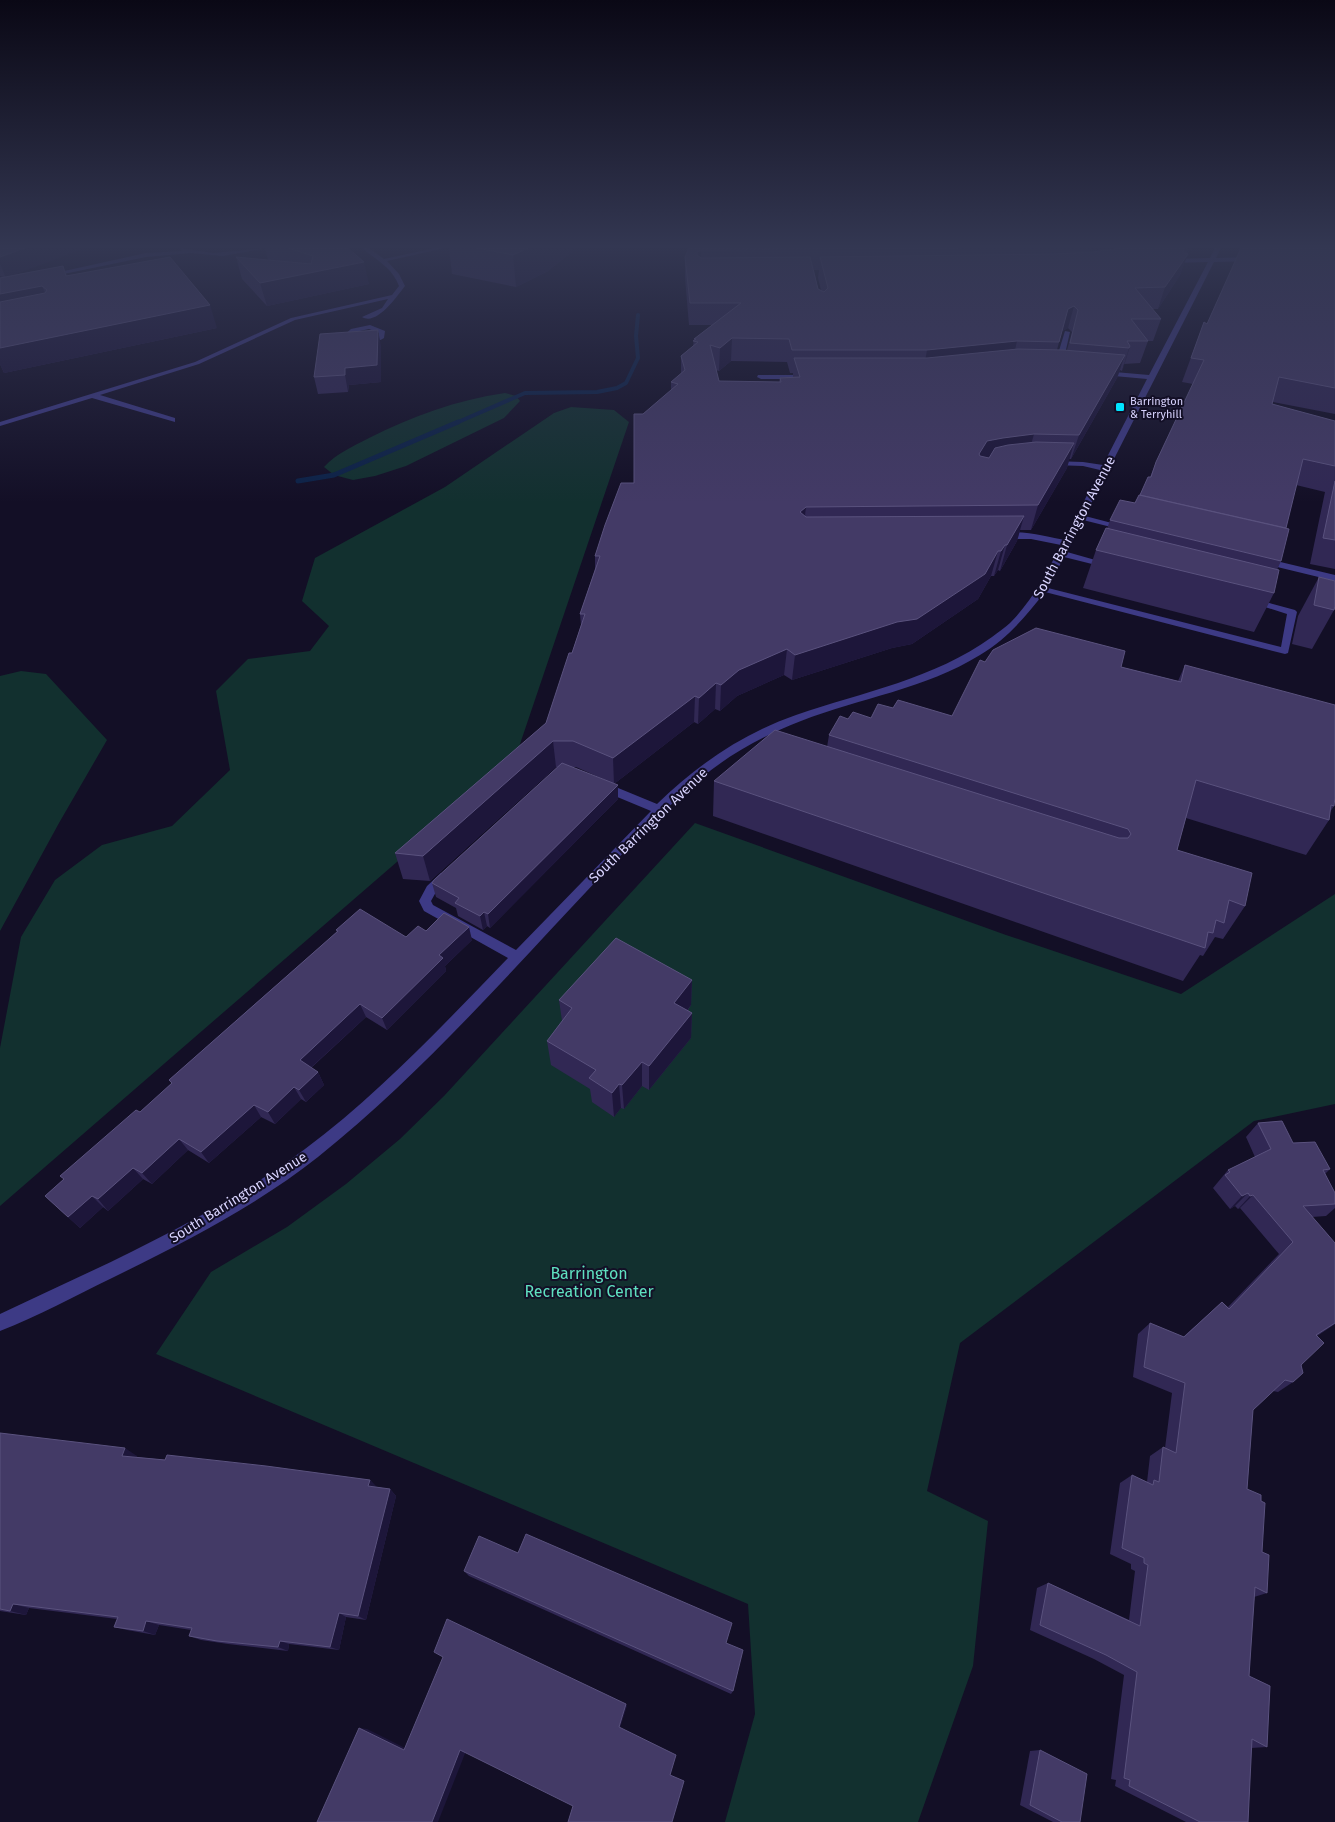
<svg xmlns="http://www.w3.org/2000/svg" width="1335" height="1822" font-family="'Fira Sans',sans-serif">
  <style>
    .green { fill: #12302f }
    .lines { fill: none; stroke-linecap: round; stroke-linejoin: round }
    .stream-far1 { stroke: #0c2248; stroke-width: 4 }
    .stream { stroke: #0c2248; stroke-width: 5 }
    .minor { fill: #3d3a85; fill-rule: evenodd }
    .wall { fill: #312854; fill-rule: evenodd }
    .shaded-wall { fill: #1d163a }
    .building { fill: #433a66; stroke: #5a527e }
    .poi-dot { fill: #00e5ff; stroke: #130f26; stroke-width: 2 }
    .labels { text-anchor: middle; stroke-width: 4; stroke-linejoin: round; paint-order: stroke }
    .far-poi-label { font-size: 11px; fill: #d9d4ff; stroke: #130f26; text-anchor: start }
    .street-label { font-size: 14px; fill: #d9d4ff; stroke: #130f26 }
    .near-park-label { font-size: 16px; fill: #5fe0c0; stroke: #130f26 }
  </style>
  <rect width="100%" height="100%" fill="#130f26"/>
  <g class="green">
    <path d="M505 393 516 396 520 401 504 418 406 466 375 476 353 480 334 475 324 467C337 453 352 447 369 438 413 416 456 400 505 393Z"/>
    <polygon points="571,407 614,410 629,422 519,747 495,777 0,1206 0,1048 21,937 55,880 102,845 172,826 230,770 216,691 248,659 310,651 329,626 302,601 315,558 445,487 554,413"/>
    <polygon points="21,671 46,674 107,740 59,823 0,931 0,676"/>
    <polygon points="695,823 1006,935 1181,994 1335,894 1335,1104 1254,1121 960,1343 927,1491 988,1521 973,1666 918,1822 725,1822 755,1714 748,1604 156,1354 211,1272 287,1227 346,1184 400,1139 444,1096"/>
  </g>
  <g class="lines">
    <polyline class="stream-far1" points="456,423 525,393 597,392 617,388 626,383 638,358 636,336 638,315"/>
    <polyline class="stream" points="298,481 334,475 458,422"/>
    <g class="minor">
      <polygon points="180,248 213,253 267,248 223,256 191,253 146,257 49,277 46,275 146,253 182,251"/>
      <path d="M362 248H369L384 259 435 248H445L387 261 399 274 405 286C397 296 377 326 362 317L382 308 388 299 295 320 199 364 100 395 175 418V422L92 398 0 426V422L195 362 291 318 392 295 399 286C392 267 376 260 362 248Z"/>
      <path d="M1215 248H1221L1216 258 1253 257 1256 259 1253 261 1214 262 1085 516 1127 527 1123 530 1083 520 1067 552 1113 565 1108 568 1064 557 1048 588 1281 647 1287 614 1246 601 1251 598 1295 610 1297 612 1288 653 1285 654 1045 592C1024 618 1008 638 980 655 925 689 860 698 801 721 757 738 720 760 684 792 561 910 453 1049 318 1157 256 1206 183 1243 112 1278 75 1296 38 1316 0 1331V1314C104 1265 212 1218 305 1149 379 1094 444 1024 508 958L424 911 419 901 427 886 441 873H449L451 876 436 892 431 901 433 905 516 950 651 811 598 789 596 786 598 783H606L657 804C697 765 742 734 796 715 863 692 934 679 992 637 998 632 1005 628 1010 623 1033 600 1047 572 1061 545L1031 539H1001L997 536C1009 527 1049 537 1064 540L1100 470 1083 466 1053 465 1049 463 1053 461 1083 462 1103 465 1147 379 1103 375 1099 373 1103 371 1149 375 1208 262 1170 263 1167 261 1170 259 1210 258Z"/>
      <path d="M370 325 385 331 384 338C371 346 353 348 342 337L351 329ZM369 329 379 333V336L363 341 349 337 355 332Z"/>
      <polygon points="1065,331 1070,332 1062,367 1058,369 1054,367"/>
      <polygon points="758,375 809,375 813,377 809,379 761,379 757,377"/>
      <polygon points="1264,558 1335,575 1335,581 1261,563 1261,559"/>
    </g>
  </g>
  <g class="wall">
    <polygon points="0,248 12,275 63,266 67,276 217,328 4,373 0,364 0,278 3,277 0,276"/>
    <polygon points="265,248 348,248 369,284 267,306 242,279 236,257 268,260"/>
    <polygon points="449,248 576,248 574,250 548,271 516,287 452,274"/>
    <path d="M689 248H1191L1187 254 1180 275 1158 309H1152L1161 319 1153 341H1148L1140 363 1124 364 1122 371 1120 370 1117 378 1071 459H1069L1067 468 1031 530H1020L1017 541 1000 571 998 570 994 576H991L978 599 912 644 892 648 792 680 784 675 737 696 720 711 715 709 698 724 694 722 614 784 576 767H572L618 799 490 928 487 926 483 930 458 916 456 908 436 897 432 883 558 767H556L430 881 403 879 395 853 546 723 572 653 581 625 580 614 595 569V556L634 483 643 414 671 391V382L681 374V356L693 346 694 339 712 325H689L685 278V257ZM814 270H819L818 278 821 290 818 289ZM1068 328 1072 332 1067 350H1057L1062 331ZM731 361 787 362 790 373H793V377L780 378 779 382 719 381 716 370 719 371Z"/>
    <polygon points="1335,248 1335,414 1273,402 1272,404 1335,421 1335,569 1310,564 1325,492 1296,485 1286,528 1281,561 1277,570 1274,593 1254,632 1083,588 1096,550 1107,529 1110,520 1135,503 1150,477 1156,462 1193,384 1182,382 1204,322 1207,324"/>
    <polygon points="381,346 381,382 349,385 348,392 318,394 314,377"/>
    <polygon points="1319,577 1334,610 1312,649 1292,644 1298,616"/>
    <polygon points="985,662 1121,667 1178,681 1185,665 1334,806 1330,812 1329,820 1306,855 1186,818 1177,850 1245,906 1223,939 1215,937 1203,956 1200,955 1183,981 713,816 714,781 827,747 829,735 848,719 871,718 893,708 952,716"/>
    <polygon points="336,930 406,937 426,931 472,940 445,966 446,971 387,1030 366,1017 311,1068 318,1072 324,1085 306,1102 301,1099 275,1124 261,1117 209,1163 188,1150 152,1184 143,1179 108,1211 103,1207 80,1228 45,1196 64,1179 60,1176 140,1112 172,1084 169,1080 337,932"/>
    <polygon points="692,980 691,1005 688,1010 692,1013 691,1038 649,1090 642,1086 624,1109 621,1108 614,1117 592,1102 590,1089 551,1065 547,1041 562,1021 559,1000"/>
    <polygon points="1258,1123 1293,1143 1330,1169 1325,1174 1335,1193 1335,1208 1326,1216 1312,1217 1335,1243 1335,1324 1317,1336 1293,1382 1278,1392 1273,1391 1253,1410 1247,1489 1262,1552 1267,1593 1254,1597 1249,1676 1267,1747 1251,1748 1248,1822 1186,1822 1115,1786 1116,1780 1111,1779 1124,1675 1094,1659 1030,1630 1037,1588 1048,1583 1129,1620 1135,1571 1131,1569 1131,1564 1110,1554 1120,1483 1132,1475 1147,1482 1150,1456 1163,1447 1165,1448 1172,1393 1133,1377 1138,1334 1150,1323 1183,1337 1222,1302 1228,1307 1279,1254 1240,1208 1238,1209 1235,1206 1230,1209 1213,1188 1228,1170 1255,1157 1246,1137"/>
    <polygon points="0,1433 137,1456 136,1457 370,1480 376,1487 390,1489 396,1496 366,1620 346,1617 339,1650 289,1644 288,1651 228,1644 201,1640 189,1636 191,1630 159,1625 155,1635 127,1630 114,1627 117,1619 29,1608 26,1615 0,1611"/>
    <polygon points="464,1571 726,1643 733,1691 731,1694 469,1576"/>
    <polygon points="1040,1750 1080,1822 1053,1822 1020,1805 1030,1751"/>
  </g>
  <g class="shaded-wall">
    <polygon points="25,248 85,248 6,278 0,264 0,257"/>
    <polygon points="528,248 576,248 574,250 548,271 516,287 513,255"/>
    <polygon points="1091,248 1138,248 1086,265"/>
    <polygon points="1185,248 1186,248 1181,264 1188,254 1180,275 1158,309 1165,287"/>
    <polygon points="1188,248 1191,248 1185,257"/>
    <polygon points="701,250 701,271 697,255 697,252"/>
    <polygon points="364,262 369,284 267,306 260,283"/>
    <polygon points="42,286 52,309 0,319 0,294"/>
    <polygon points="210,305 217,328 4,373 0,364 0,348"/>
    <polygon points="1074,306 1068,328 1062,331 1053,365 1068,309"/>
    <polygon points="378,330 381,346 381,382 349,385 348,392 345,375 345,368"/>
    <polygon points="732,338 731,361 719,371 720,348"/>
    <polygon points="1017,341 1012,364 923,373 927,350"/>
    <polygon points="1130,346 1123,369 1122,371 1129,348"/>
    <polygon points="1125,355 1117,378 1071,459 1079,435"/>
    <polygon points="1034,434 1027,459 982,465 979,454 987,441 1003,438"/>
    <polygon points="1074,443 1067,468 1031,530 1038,505"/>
    <polygon points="806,507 803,532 800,512"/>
    <polygon points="1024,516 1017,541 1000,571 1007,545"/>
    <polygon points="1005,545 998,570 994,576 1001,551"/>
    <polygon points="998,551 991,576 978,599 912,644 892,648 792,680 795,655"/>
    <polygon points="787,649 784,675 737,696 720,711 721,685 739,670"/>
    <polygon points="716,683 715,709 698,724 699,698"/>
    <polygon points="695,696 694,722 614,784 613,758"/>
    <polygon points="553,741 556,767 430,881 423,856"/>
    <polygon points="618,785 618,799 490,928 488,914"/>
    <polygon points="484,912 487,926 483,930 480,916"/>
    <polygon points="469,927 472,940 445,966 446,971 387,1030 382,1018 439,955"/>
    <polygon points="692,980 691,1005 674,1028 674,1003"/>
    <polygon points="360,1004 366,1017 306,1072 300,1060"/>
    <polygon points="692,1013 691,1038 649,1090 649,1066"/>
    <polygon points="642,1062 642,1086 624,1109 622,1085"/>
    <polygon points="318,1072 324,1085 306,1102 299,1090"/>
    <polygon points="619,1084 621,1108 614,1117 612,1093"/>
    <polygon points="294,1087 301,1099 275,1124 268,1112"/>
    <polygon points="254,1105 261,1117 209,1163 201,1152"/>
    <polygon points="179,1139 188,1150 152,1184 142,1173"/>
    <polygon points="133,1168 143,1179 108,1211 98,1199"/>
    <polygon points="1248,1193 1235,1206 1230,1209 1242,1196"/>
    <polygon points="1253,1195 1240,1208 1238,1209 1250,1196"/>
    <polygon points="92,1196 103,1207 80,1228 68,1217"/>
    <polygon points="125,1448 137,1456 134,1463 122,1456"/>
    <polygon points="370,1480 377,1487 375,1493 368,1486"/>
    <polygon points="390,1489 396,1496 366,1620 358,1616"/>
    <polygon points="13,1604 29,1608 26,1615 10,1611"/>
    <polygon points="339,1613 346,1617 339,1650 330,1647"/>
    <polygon points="146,1621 159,1625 155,1635 143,1631"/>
    <polygon points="280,1641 289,1644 288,1651 278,1647"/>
    <polygon points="626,1704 627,1706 620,1728 619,1727"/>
    <polygon points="359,1728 367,1729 411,1751 404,1750"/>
    <polygon points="460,1750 466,1751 438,1822 432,1822"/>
  </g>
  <g class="building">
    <polygon points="0,248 25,248 0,257"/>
    <polygon points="288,248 348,248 364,262 260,283 236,257 311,264 313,256"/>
    <polygon points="477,248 528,248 513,255"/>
    <polygon points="689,248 958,248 701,250 697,252 697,255 701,258 810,257 818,289 824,292 828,288 820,257 1055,254 1092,252 1122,248 1185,248 1183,252 1188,254 1165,287 1135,288 1161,319 1131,319 1148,341 1127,341 1130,346 1129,348 1070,343 1078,310 1074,306 1068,309 1059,342 1017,341 927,350 792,350 789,339 732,338 720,348 710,345 719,381 781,382 780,378 800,377 794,358 927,358 1018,349 1063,350 1125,355 1079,435 1034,434 1003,438 987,441 979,454 980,456 989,458 995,448 1008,445 1036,442 1074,443 1038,505 806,507 800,512 806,517 1024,516 1007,545 1005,545 1001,551 998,551 985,574 917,619 897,622 795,655 787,649 739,670 721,685 716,683 699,698 695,696 613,758 573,741 553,741 423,856 395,853 546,723 569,653 572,653 585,614 580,614 600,556 595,556 605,525 621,483 634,483 634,414 643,414 678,384 671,382 685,370 681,356 698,342 693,341 696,339 694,339 741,303 690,303 685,257"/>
    <polygon points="1241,248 1335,248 1335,388 1279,377 1272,404 1335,421 1335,466 1303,459 1286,528 1140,495 1148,477 1151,477 1156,462 1204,360 1191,358 1204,322 1207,324"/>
    <polygon points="170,257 210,305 0,348 0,302 45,293 47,290 42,286 0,294 0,278 63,266 66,276"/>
    <polygon points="378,330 377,365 345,368 345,375 314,377 320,334"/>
    <polygon points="1335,481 1335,540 1323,538"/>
    <polygon points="1139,495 1289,529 1281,561 1110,520 1120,500 1135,503"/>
    <polygon points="1106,528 1279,570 1274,593 1096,550"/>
    <polygon points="1319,577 1335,581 1335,606 1334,610 1314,605"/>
    <polygon points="1036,628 1125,651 1121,667 1181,682 1185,665 1335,705 1335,797 1334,806 1331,805 1329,820 1196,780 1177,850 1252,873 1245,906 1229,900 1224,923 1216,920 1213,933 1208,932 1205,948 714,781 775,730 1119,838 1128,838 1131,834 1128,829 829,735 840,716 848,719 853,712 871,718 878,704 893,708 898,700 952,716 980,660 985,662 993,650"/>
    <polygon points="562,763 618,785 488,914 484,912 480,916 455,903 459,898 432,883 434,880"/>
    <polygon points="360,909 406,937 418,926 426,931 444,913 469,927 439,955 443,958 382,1018 360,1004 300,1060 318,1072 299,1090 294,1087 268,1112 254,1105 201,1152 179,1139 142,1173 133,1168 98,1199 92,1196 68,1217 45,1196 64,1179 60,1176 136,1110 140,1112 172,1083 169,1080 338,931 336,930"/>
    <polygon points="616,938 692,980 674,1003 692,1013 649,1066 642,1062 622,1085 619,1084 612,1093 589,1078 596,1070 547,1041 572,1008 559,1000"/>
    <polygon points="1282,1121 1293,1143 1315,1142 1330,1169 1323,1170 1335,1193 1335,1204 1303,1206 1335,1243 1335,1323 1316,1335 1324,1343 1301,1365 1303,1373 1293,1382 1285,1380 1253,1410 1247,1489 1261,1495 1261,1501 1265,1503 1262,1552 1269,1555 1267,1593 1255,1587 1249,1676 1270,1686 1267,1747 1252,1739 1248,1822 1200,1822 1129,1786 1130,1780 1124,1778 1137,1672 1106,1655 1040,1625 1048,1583 1140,1626 1148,1565 1144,1563 1144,1558 1122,1548 1132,1475 1153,1485 1154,1480 1159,1482 1163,1447 1176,1453 1185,1383 1144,1367 1150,1323 1184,1337 1222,1302 1229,1309 1293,1242 1253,1195 1250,1196 1248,1193 1242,1196 1225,1175 1230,1172 1228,1170 1271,1149 1258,1123"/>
    <polygon points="0,1433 125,1448 122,1456 165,1460 167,1455 266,1466 370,1480 368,1486 390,1489 358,1616 339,1613 330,1647 280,1641 278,1647 217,1641 189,1636 192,1628 146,1621 143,1631 114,1627 118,1617 13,1604 10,1611 0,1609"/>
    <polygon points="526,1534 732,1623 726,1643 743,1650 733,1691 464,1571 479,1536 518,1553"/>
    <polygon points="447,1619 626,1704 619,1727 676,1755 670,1775 684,1781 672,1822 568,1822 573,1806 460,1750 432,1822 317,1822 359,1728 404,1750 443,1657 434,1652"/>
    <polygon points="1040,1750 1087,1774 1080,1822 1062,1822 1030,1805"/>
  </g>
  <linearGradient id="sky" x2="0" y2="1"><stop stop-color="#0a0815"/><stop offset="0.49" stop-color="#333752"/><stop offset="1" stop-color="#333752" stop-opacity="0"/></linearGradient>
  <rect width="1335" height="503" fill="url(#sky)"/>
  <rect class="poi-dot" x="1115" y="402" width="10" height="10" rx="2.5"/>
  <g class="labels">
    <g class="far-poi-label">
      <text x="1130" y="405">Barrington<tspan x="1130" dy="13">&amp; Terryhill</tspan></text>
    </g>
    <g class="street-label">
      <text transform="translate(1074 527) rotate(-62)" y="5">South Barrington Avenue</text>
      <text transform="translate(648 825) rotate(-44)" y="5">South Barrington Avenue</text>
      <text transform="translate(238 1197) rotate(-32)" y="5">South Barrington Avenue</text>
    </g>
    <g class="near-park-label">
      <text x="589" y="1279">Barrington<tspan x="589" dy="18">Recreation Center</tspan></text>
    </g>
  </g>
</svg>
